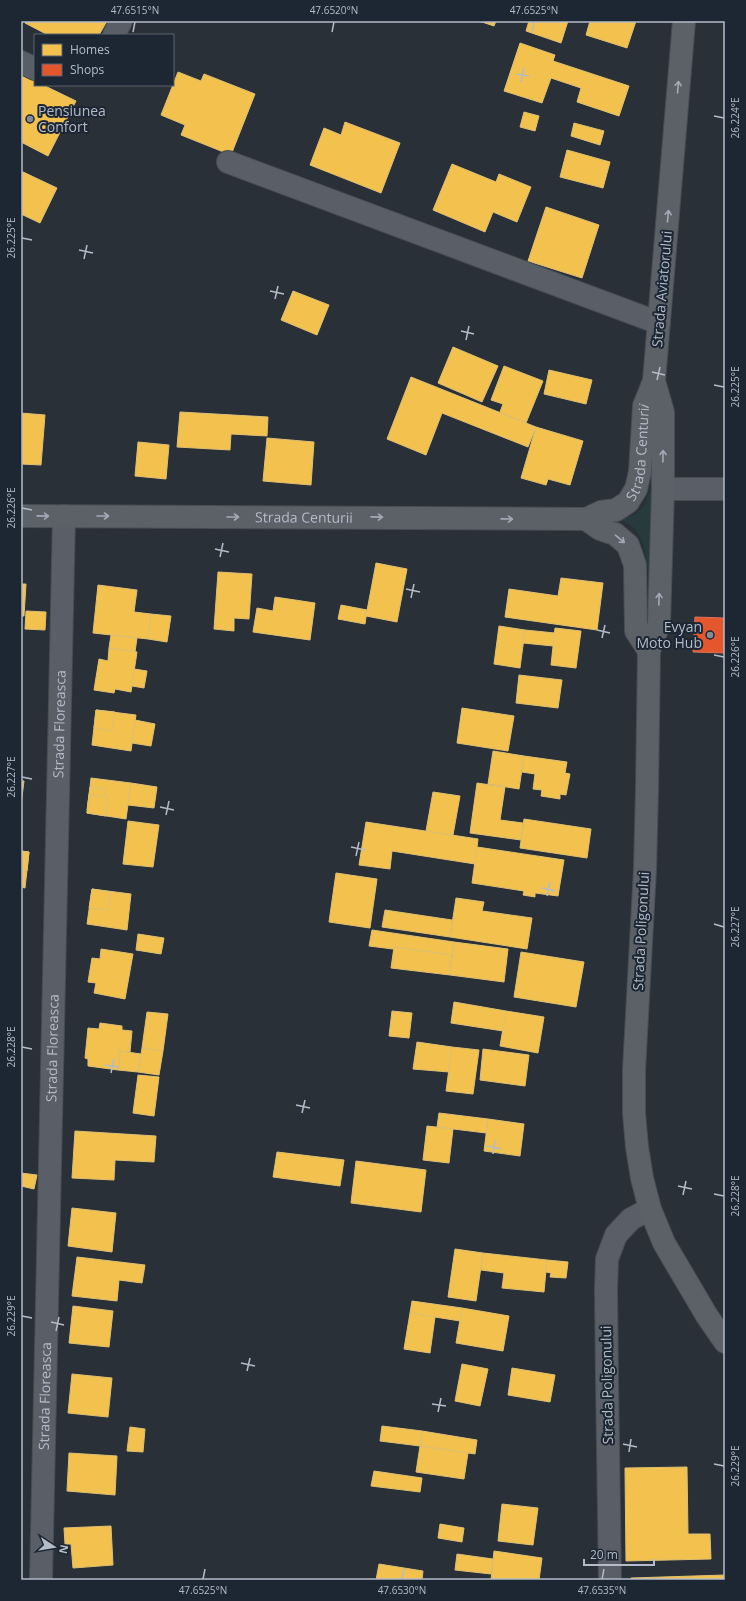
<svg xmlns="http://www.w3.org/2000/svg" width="746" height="1601" font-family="'Open Sans',sans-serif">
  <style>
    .green { fill: #273a3e }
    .homes { fill: #f2c14e; stroke: #dfc073 }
    .shops { fill: #e4572e; stroke: #d6755c }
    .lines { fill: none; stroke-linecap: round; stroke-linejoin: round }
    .street-casing { stroke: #484c53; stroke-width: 24 }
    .primary-casing { stroke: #484c55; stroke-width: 24 }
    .street { stroke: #5a5e66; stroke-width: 22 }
    .primary { stroke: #5c6168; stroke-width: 22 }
    .oneway { stroke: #a2aab6 }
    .ticks { fill: none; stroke: #b4bcc9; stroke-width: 1.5 }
    .poi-dot { fill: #848b96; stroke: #1d2633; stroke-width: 1.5 }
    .labels { text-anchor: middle; stroke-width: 4; stroke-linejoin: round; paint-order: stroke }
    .poi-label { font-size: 14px; fill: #b4bcc9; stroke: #1d2633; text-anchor: start }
    .street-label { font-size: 14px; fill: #b4bcc9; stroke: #1d2633 }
    .neatline { fill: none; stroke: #b4bcc9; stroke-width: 1.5 }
    .ticks-label { font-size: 10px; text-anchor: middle; fill: #b4bcc9 }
  </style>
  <rect width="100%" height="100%" fill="#2a3038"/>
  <path class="green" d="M652 460 649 616C648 592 653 535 627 523 625 521 621 521 618 520 627 517 637 515 643 507 652 495 651 474 652 460Z"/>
  <g class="homes">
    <polygon points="26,21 107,21 99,35 48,35 25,23"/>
    <polygon points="479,21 496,21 494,26"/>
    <polygon points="529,21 568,21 561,43 526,31"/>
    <polygon points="590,21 636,21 627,48 586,35"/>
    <polygon points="520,43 555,55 553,61 629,86 619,116 577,102 581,88 551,78 542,103 504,91"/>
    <polygon points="178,72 201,81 204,74 255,94 231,155 181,135 185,125 161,115"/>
    <polygon points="22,74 35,81 35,85 43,85 76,101 48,156 21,142 21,77"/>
    <polygon points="524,112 539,116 535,131 520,127"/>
    <polygon points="345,122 400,143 381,193 310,165 324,128 341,135"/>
    <polygon points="574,123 604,131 600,145 571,136"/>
    <polygon points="567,150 610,162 603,188 560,177"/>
    <polygon points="452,164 496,182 499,174 531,187 517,222 493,212 485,232 433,210"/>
    <polygon points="21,171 57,188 40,223 21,214"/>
    <polygon points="546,207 599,225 582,278 528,261"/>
    <polygon points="293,291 329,305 317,335 281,320"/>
    <polygon points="453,347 498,366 482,402 438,383"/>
    <polygon points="504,366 543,381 526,423 500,412 503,404 491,400"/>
    <polygon points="549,370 592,380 586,404 544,394"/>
    <polygon points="411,377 536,427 528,447 442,413 426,455 387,439"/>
    <polygon points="180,412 268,417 267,436 231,434 230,450 177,447"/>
    <polygon points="21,413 45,415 41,465 21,464"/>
    <polygon points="536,427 583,441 570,485 548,479 546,485 521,478"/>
    <polygon points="267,438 314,442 311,485 263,481"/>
    <polygon points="138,442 169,445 166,479 135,476"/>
    <polygon points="376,563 407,569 397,622 366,616"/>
    <polygon points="218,572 252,574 249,619 234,618 234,631 214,629"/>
    <polygon points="561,578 603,583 597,630 505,617 509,589 558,596"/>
    <polygon points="21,584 26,584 24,616 21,616"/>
    <polygon points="98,585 137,590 134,612 151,614 148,639 93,633"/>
    <polygon points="275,597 315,603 310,640 253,632 257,608 273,611"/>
    <polygon points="341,605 367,610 365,624 338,619"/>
    <polygon points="26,611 46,612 45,630 25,629"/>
    <polygon points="151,614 171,616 167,642 148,639"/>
    <polygon points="499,626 525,630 520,668 494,664"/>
    <polygon points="555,628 581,631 576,668 551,665"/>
    <polygon points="525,630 555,633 553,646 523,643"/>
    <polygon points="111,635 137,638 135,652 109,648"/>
    <polygon points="109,648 137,652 131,692 115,689 114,693 94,690 99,659 108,661"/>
    <polygon points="134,669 147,671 144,688 132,686"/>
    <polygon points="519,675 562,680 558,708 516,703"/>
    <polygon points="462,708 514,716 508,751 457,743"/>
    <polygon points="96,710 136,715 131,751 92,745"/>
    <polygon points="96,710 115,712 112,731 94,728"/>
    <polygon points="135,720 155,724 151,746 132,743"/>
    <polygon points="493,751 524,756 519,789 488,784"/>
    <polygon points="524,756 567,762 565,773 570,774 566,795 560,794 560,799 541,796 542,790 533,789 535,774 522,772"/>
    <polygon points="91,778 131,783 126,819 87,813"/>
    <polygon points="21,781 24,781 21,805"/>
    <polygon points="131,783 157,787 154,808 128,805"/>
    <polygon points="477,783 505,787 500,820 523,823 521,840 470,833"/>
    <polygon points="90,787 106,789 102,812 87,810"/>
    <polygon points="433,792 460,796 453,835 426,831"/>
    <polygon points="89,795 108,797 106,816 87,813"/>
    <polygon points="524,819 591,829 587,858 520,848"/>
    <polygon points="128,821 159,825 153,867 123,864"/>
    <polygon points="366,822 478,839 475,864 392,851 390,869 359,865"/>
    <polygon points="477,847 564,860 558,896 535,893 535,897 523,895 524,891 472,883"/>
    <polygon points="21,851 29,852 25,888 21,887"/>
    <polygon points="21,851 29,852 27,871 21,870"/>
    <polygon points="336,873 377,879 370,928 329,922"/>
    <polygon points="92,889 131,894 127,930 87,924"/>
    <polygon points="92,889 111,892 108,910 89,908"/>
    <polygon points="456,898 484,902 482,911 532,918 527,949 450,937"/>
    <polygon points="385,910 452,920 450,937 382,927"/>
    <polygon points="372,930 454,942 452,955 394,947 393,949 369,946"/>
    <polygon points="138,934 164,938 161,954 136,950"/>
    <polygon points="454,942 508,949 504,982 450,975"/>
    <polygon points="394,947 452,955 450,975 391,968"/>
    <polygon points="101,949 133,954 125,999 94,993 96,983 88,982 92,958 100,959"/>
    <polygon points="521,952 584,962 576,1007 514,997"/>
    <polygon points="454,1002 506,1011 503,1031 451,1023"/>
    <polygon points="392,1011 412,1013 409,1038 389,1036"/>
    <polygon points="506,1011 544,1017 538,1053 500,1046"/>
    <polygon points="147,1012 168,1014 163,1051 142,1048"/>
    <polygon points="100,1023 122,1026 122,1030 132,1031 130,1052 120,1051 118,1070 88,1066 88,1059 85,1058 88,1028 99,1029"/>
    <polygon points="417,1042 452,1047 449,1072 413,1069"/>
    <polygon points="452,1047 479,1050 473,1094 446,1091"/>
    <polygon points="142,1048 163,1051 159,1075 138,1072"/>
    <polygon points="483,1049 529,1055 525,1086 480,1080"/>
    <polygon points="120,1051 141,1054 138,1072 118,1070"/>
    <polygon points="138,1075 159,1077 154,1116 133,1113"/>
    <polygon points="439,1113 488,1119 486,1133 437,1127"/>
    <polygon points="488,1119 524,1124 520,1156 484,1151"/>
    <polygon points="427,1126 453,1129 449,1163 423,1160"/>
    <polygon points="75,1131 156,1136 154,1162 115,1160 114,1180 72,1178"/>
    <polygon points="277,1152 344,1160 340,1186 273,1177"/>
    <polygon points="356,1161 426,1170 421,1212 351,1203"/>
    <polygon points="21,1173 37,1175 34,1189 21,1186"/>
    <polygon points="72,1208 116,1213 112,1252 68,1246"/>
    <polygon points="455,1249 483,1253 476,1301 448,1297"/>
    <polygon points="483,1253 547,1260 544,1292 502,1288 504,1273 481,1270"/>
    <polygon points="77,1257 145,1265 142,1283 119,1280 117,1301 72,1296"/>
    <polygon points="547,1260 568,1262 566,1278 550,1277 551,1273 546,1272"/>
    <polygon points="412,1301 462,1308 460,1321 410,1313"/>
    <polygon points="73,1306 113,1311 109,1347 69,1343"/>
    <polygon points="462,1308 509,1316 503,1351 456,1343"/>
    <polygon points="410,1313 435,1317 430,1353 404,1349"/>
    <polygon points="462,1364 488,1369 480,1406 455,1401"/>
    <polygon points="512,1368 555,1375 550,1402 508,1395"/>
    <polygon points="72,1374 112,1378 108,1417 68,1413"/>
    <polygon points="382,1426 422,1431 420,1446 380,1441"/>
    <polygon points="130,1427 145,1429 143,1452 127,1451"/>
    <polygon points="422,1431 477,1440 475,1454 420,1446"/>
    <polygon points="420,1446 468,1453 464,1479 416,1472"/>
    <polygon points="69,1453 117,1456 115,1495 67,1491"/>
    <polygon points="687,1467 688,1534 710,1534 711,1559 626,1561 625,1468"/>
    <polygon points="374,1471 422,1478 420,1492 371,1486"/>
    <polygon points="502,1504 538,1508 533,1545 498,1541"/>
    <polygon points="440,1524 464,1528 462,1542 438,1538"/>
    <polygon points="111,1526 113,1565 73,1568 71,1544 65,1544 64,1528"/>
    <polygon points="494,1551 542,1558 539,1580 491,1580"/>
    <polygon points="457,1554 493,1559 491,1574 455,1570"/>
    <polygon points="379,1564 423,1571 422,1580 376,1580"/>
    <polygon points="725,1575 725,1580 631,1580 631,1578"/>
  </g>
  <polygon class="shops" points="695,617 725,618 725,653 693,652"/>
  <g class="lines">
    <defs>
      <g id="street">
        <polyline points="114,35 121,21"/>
        <polyline points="21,62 35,69"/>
        <polyline points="228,162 659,323"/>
        <polyline points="663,489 725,489"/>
        <path id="s1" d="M41 1580 64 516"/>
        <polyline points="610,1580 607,1380 606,1291 607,1259 616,1235 631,1219 650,1209"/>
      </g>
      <g id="primary">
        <polyline points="684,21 654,381 663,412 663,489 659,624 649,651 647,790 645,869 634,1070 634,1113 637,1147 642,1178 650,1209 664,1243 707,1316 725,1342"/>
        <path id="s2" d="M21 516 586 519 601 512 616 510 628 502 636 489 640 472 644 406 654 381"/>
        <polyline points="586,519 600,529 615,534 628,545 635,565 636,631 649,651"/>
      </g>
    </defs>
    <use href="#street" class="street-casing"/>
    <use href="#primary" class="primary-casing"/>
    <use href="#street" class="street"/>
    <use href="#primary" class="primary"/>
  </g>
  <defs><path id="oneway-shaft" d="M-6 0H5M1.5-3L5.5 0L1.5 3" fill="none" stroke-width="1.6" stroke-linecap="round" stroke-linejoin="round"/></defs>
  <g class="oneway">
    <use href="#oneway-shaft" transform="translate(678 87) rotate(-85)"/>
    <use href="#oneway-shaft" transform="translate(668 216) rotate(-85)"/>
    <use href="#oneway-shaft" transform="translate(663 456) rotate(-89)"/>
    <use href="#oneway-shaft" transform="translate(43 516) rotate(1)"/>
    <use href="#oneway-shaft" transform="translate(103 516)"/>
    <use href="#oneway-shaft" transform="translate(233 517)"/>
    <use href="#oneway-shaft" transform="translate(377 517) rotate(1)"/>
    <use href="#oneway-shaft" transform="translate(507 519) rotate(1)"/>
    <use href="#oneway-shaft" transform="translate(620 539) rotate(40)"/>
    <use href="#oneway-shaft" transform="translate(659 599) rotate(-88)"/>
  </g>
  <path class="ticks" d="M133 32 135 22M332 32 334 22M532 32 534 22M516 74 529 76M521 82 524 68M714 116 724 118M22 238 32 240M79 250 93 253M84 259 87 245M270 291 284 294M275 299 278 286M461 331 474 334M466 340 469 326M652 372 665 375M657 380 660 367M714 385 724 387M22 508 32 510M215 549 229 552M220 557 223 543M406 589 420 592M411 598 414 584M597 630 610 633M602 638 605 625M714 655 724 657M22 777 32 779M160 807 174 810M166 815 169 801M351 847 365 850M356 856 359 842M542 888 556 891M547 896 550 882M714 924 724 927M22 1047 32 1049M105 1065 119 1067M111 1073 114 1059M296 1105 310 1108M302 1113 305 1100M487 1146 501 1149M493 1154 495 1140M678 1186 692 1189M714 1194 724 1196M683 1195 686 1181M22 1316 32 1318M51 1322 64 1325M56 1331 59 1317M241 1363 255 1366M247 1371 250 1358M432 1404 446 1406M438 1412 441 1398M623 1444 637 1447M629 1452 631 1439M714 1464 724 1466M203 1579 205 1569M402 1579 404 1569M602 1579 604 1569"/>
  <g class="poi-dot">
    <circle cx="30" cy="119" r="4"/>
    <circle cx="710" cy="635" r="4"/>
  </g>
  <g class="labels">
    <g class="poi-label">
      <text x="38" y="116">Pensiunea<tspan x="38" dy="16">Confort</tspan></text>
      <text x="702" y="632" text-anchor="end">Evyan<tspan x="702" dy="16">Moto Hub</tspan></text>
    </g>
    <g class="street-label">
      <text transform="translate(662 289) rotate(-85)" y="5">Strada Aviatorului</text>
      <text dy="5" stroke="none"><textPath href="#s2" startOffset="663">Strada Centurii</textPath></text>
      <text dy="5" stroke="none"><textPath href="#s2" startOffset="283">Strada Centurii</textPath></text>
      <text dy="5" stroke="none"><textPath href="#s1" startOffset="856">Strada Floreasca</textPath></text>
      <text transform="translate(641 931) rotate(-87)" y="5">Strada Poligonului</text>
      <text dy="5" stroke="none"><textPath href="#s1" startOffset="532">Strada Floreasca</textPath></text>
      <text transform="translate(607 1385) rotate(-91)" y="5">Strada Poligonului</text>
      <text dy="5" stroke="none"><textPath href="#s1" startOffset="184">Strada Floreasca</textPath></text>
    </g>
  </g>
  <rect width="746" height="1601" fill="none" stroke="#1d2633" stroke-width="44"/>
  <rect x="34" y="34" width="140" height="52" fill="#1d2633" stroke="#59626f"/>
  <rect x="42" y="44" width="20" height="12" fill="#f2c14e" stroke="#59626f"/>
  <text x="70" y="54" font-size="12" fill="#b4bcc9">Homes</text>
  <rect x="42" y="64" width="20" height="12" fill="#e4572e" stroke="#59626f"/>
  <text x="70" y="74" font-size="12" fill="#b4bcc9">Shops</text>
  <g transform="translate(54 1547) rotate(102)" stroke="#1d2633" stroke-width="3" paint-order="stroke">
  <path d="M0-3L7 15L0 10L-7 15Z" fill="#b4bcc9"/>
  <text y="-6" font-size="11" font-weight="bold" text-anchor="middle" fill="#b4bcc9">N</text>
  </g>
  <path d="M584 1559v6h70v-6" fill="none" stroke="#b4bcc9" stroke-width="2"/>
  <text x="590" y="1559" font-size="12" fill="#b4bcc9" stroke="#1d2633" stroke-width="3" paint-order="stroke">20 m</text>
  <rect x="22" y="22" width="702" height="1557" class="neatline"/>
  <g class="ticks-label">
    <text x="135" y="14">47.6515°N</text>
    <text x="334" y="14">47.6520°N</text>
    <text x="534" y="14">47.6525°N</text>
    <text transform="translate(735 118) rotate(-90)" y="4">26.224°E</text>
    <text transform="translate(11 238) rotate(-90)" y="4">26.225°E</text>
    <text transform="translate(735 387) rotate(-90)" y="4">26.225°E</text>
    <text transform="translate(11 508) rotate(-90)" y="4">26.226°E</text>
    <text transform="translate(735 657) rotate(-90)" y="4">26.226°E</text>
    <text transform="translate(11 777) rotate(-90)" y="4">26.227°E</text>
    <text transform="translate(735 927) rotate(-90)" y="4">26.227°E</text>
    <text transform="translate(11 1047) rotate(-90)" y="4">26.228°E</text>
    <text transform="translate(735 1196) rotate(-90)" y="4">26.228°E</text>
    <text transform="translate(11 1316) rotate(-90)" y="4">26.229°E</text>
    <text transform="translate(735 1466) rotate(-90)" y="4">26.229°E</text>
    <text x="203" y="1594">47.6525°N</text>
    <text x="402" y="1594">47.6530°N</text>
    <text x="602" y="1594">47.6535°N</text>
  </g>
</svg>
